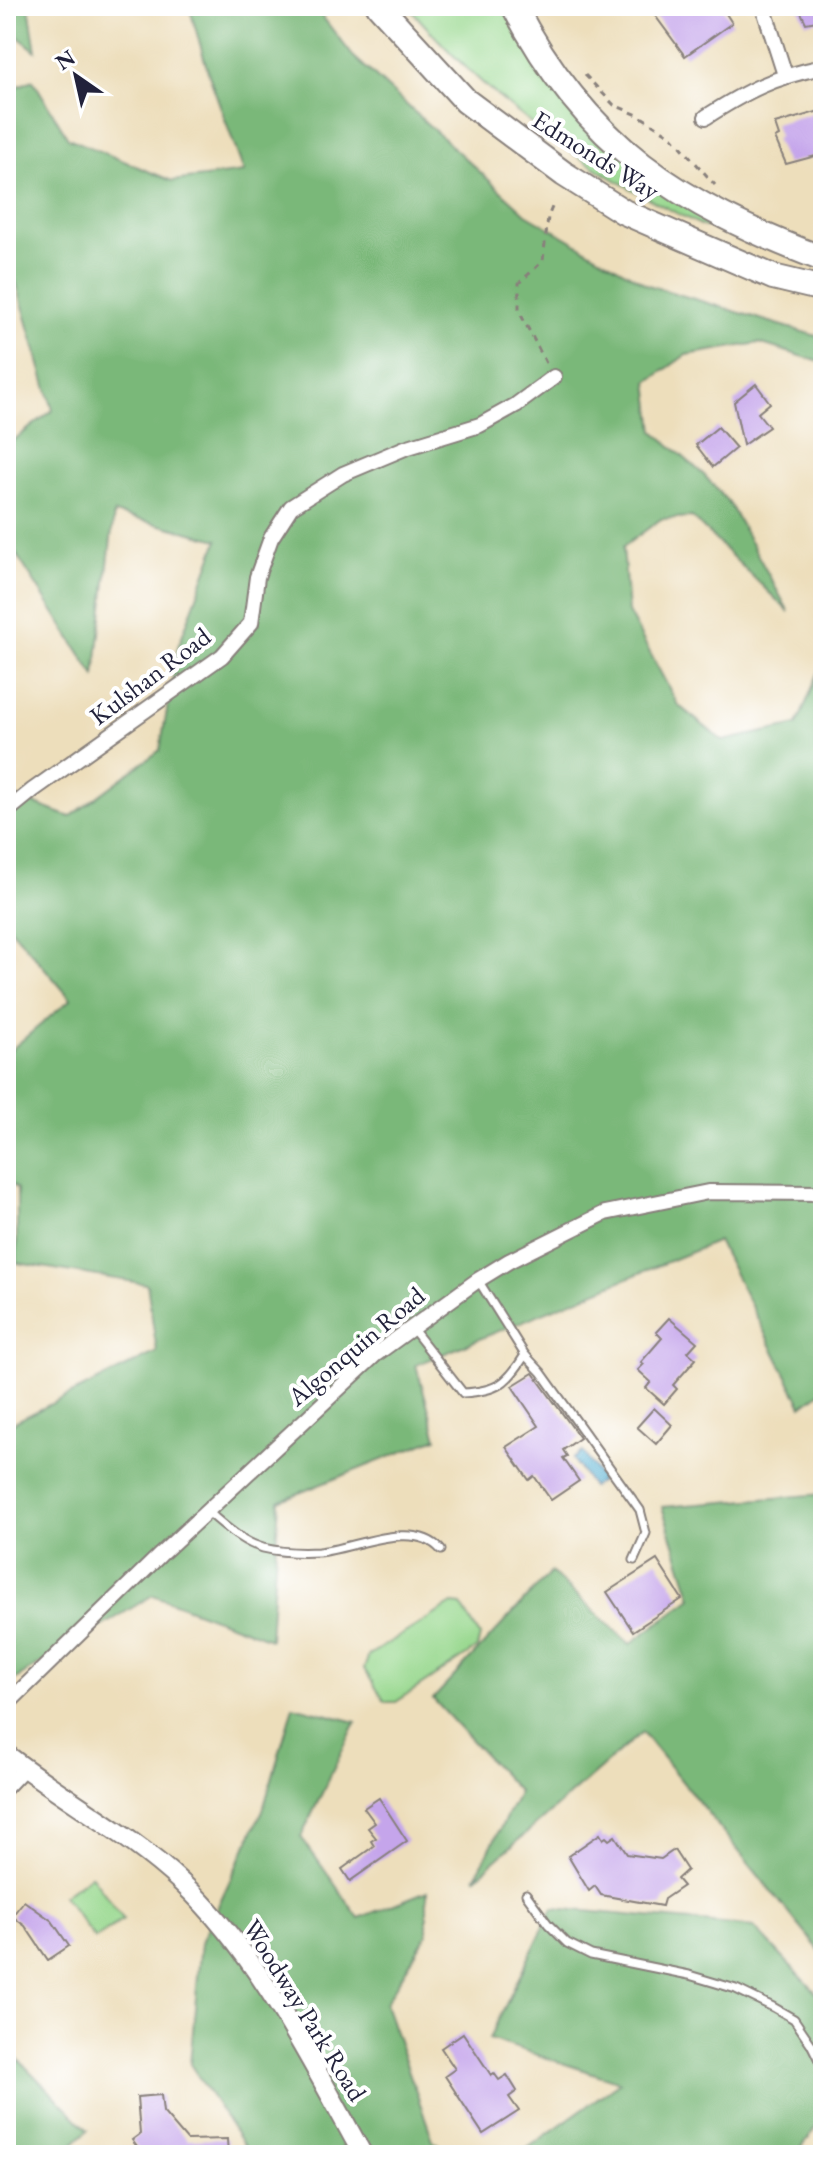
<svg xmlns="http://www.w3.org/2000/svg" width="829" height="2161" font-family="'EB Garamond',serif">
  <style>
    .green { fill: #98d88e; stroke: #5d7d64; stroke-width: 2 }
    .forest { fill: #7ab879; stroke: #4e6d5a; stroke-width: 2 }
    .water { fill: #51aed0; stroke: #3a6886; stroke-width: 2 }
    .building { fill: #c5a5eb }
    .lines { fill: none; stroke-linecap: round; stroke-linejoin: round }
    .service-casing { stroke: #88807b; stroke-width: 11 }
    .minor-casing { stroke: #88807b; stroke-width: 18 }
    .tertiary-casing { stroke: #88807b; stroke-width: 22 }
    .primary-casing { stroke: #88807b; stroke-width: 28 }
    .path { stroke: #88807b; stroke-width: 3; stroke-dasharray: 6 6; stroke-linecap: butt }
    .service { stroke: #fff; stroke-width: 7 }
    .minor { stroke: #fff; stroke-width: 14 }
    .tertiary { stroke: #fff; stroke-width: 18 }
    .primary { stroke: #fff; stroke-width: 24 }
    .labels { text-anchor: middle; stroke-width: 8; stroke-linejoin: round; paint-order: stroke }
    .street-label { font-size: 26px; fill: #22223b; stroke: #fff }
  </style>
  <rect width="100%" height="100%" fill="#fff"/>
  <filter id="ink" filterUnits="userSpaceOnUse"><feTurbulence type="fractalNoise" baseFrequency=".0125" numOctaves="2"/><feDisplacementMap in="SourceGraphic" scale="16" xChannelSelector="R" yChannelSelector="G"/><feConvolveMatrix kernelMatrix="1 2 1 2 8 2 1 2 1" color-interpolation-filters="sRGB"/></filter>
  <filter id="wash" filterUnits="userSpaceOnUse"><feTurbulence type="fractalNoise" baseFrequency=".006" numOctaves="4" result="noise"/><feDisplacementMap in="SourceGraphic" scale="32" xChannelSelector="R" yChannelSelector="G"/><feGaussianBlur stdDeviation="1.8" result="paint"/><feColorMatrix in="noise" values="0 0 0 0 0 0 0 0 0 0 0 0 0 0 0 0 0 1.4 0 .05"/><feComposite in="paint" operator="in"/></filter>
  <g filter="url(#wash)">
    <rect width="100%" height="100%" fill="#eddebb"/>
    <g class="green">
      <path d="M408 6H505L518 32 709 219V225L705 227C588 172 492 105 408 6Z"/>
      <polygon points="452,1604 461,1605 480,1636 477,1648 396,1702 385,1702 364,1669 369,1655"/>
      <polygon points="91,1875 123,1919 95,1939 63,1896"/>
    </g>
    <g class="forest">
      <polygon points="6,6 29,6 36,51 6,27"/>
      <polygon points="189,6 314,6 353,56 526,214 648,285 823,338 823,363 759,343 686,355 648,382 654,431 704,475 729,503 789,612 692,517 661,519 623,547 628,612 678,705 723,741 797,725 823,662 823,1390 802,1406 718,1241 416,1365 437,1438 279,1501 270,1639 153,1595 6,1685 6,1426 157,1352 147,1284 17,1263 17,1189 6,1179 6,1054 71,999 6,923 6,793 70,817 160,750 178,647 218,540 114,513 95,676 13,549 6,553 6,446 53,410 16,282 6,288 6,91 33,80 68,138 172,181 244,172 209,75"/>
      <polygon points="823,1494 823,1955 642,1732 475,1878 519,1792 433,1699 551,1572 630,1644 692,1598 662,1507"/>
      <polygon points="293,1706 356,1722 301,1837 359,1918 427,1891 427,1934 385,2004 433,2140 452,2155 250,2155 190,2064 201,1942 263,1810"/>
      <polygon points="553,1908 754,1927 823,2000 823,2116 797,2155 518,2155 620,2082 489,2039"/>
      <polygon points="17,2058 88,2130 61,2155 6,2155 6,2064"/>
    </g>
    <polygon class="water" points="583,1452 602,1480 592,1487 573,1459"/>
    <g id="blocks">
      <g class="building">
        <polygon points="648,6 721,6 732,23 685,56"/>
        <polygon points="798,6 823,6 823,20 806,23"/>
        <polygon points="823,110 823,154 786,164 775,138 779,136 775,124"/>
        <polygon points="756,384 770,403 758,413 769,427 743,445 734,402"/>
        <polygon points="718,427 736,448 713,467 696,445"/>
        <polygon points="669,1318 697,1342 688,1352 696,1359 673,1385 677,1389 664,1404 646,1388 651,1382 638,1370 644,1364 641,1362 662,1338 656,1332"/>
        <polygon points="533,1373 580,1438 563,1450 567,1456 563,1458 579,1481 551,1500 534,1476 529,1480 506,1447 539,1426 512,1386"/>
        <polygon points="654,1408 672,1425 656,1444 637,1427"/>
        <polygon points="657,1560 682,1599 633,1631 607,1592"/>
        <polygon points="379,1798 407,1841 350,1881 342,1869 374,1846 371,1841 376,1838 368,1828 375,1823 364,1808"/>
        <polygon points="600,1834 603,1839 606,1837 609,1840 615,1836 627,1854 661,1859 674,1850 687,1870 677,1879 683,1886 664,1899 662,1906 601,1895 595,1886 589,1891 568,1856"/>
        <polygon points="24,1901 52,1921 69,1946 48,1960 25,1926 12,1916"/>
        <polygon points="463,2033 491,2075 494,2073 499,2080 507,2075 517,2091 509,2097 519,2111 483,2134 445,2076 455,2069 441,2048"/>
        <polygon points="161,2095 163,2112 187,2140 227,2139 228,2155 143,2155 132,2140 140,2134 137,2097"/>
      </g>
    </g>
  </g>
  <g filter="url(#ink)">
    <use href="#blocks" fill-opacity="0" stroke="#88807b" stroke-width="2"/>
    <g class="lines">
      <defs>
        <g id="service">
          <polyline points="478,1280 525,1355 541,1372 640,1510 646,1533 634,1560"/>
          <path d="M412 1328 463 1393C497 1391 507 1384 525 1355"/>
          <path d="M207 1511C224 1525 241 1542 263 1548 280 1552 300 1553 318 1552 353 1549 414 1518 441 1550"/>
          <polyline points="526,1894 548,1924 567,1943 591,1955 689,1975 736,1989 773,2007 794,2019 811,2044 823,2068"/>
        </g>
        <g id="minor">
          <polyline points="763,6 785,75"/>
          <path d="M706 117C748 90 774 77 823 67"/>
          <polyline points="6,812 33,790 222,656 251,623 257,577 271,538 291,507 343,474 405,448 480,425 516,405 554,377"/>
          <polyline points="6,1705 160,1555 376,1354 478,1280 509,1261 605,1213 708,1192 823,1193"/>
          <polyline points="6,1787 24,1768"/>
        </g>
        <path id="tertiary" d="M6 1754C63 1799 129 1833 182 1883 258 1953 313 2065 363 2155"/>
        <g id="primary">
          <polyline points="379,6 466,101 564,174 624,212 773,277 823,289"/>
          <path d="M514 6C586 146 680 205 823 259"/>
        </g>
      </defs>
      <use href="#service" class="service-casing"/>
      <use href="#minor" class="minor-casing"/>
      <use href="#tertiary" class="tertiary-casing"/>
      <use href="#primary" class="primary-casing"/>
      <g class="path">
        <polyline points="585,75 614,105 638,115 671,135 715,185"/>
        <polyline points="546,363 519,311 519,283 543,261 548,217 552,207"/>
      </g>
      <use href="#service" class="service"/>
      <use href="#minor" class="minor"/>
      <use href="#tertiary" class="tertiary"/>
      <use href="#primary" class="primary"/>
    </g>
  </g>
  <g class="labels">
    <g class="street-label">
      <text transform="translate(596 155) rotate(32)" y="9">Edmonds Way</text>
      <text transform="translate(150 676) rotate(-37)" y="9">Kulshan Road</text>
      <text transform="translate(356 1346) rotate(-40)" y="9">Algonquin Road</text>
      <text transform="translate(305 2010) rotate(58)" y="9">Woodway Park Road</text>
    </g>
  </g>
  <rect width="829" height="2161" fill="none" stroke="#fff" stroke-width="32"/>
  <g transform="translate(76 76) rotate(326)" stroke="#ffffff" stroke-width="6" paint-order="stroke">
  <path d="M0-6L14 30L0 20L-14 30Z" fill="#22223b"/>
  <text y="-12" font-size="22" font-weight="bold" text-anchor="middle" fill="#22223b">N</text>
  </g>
</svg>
